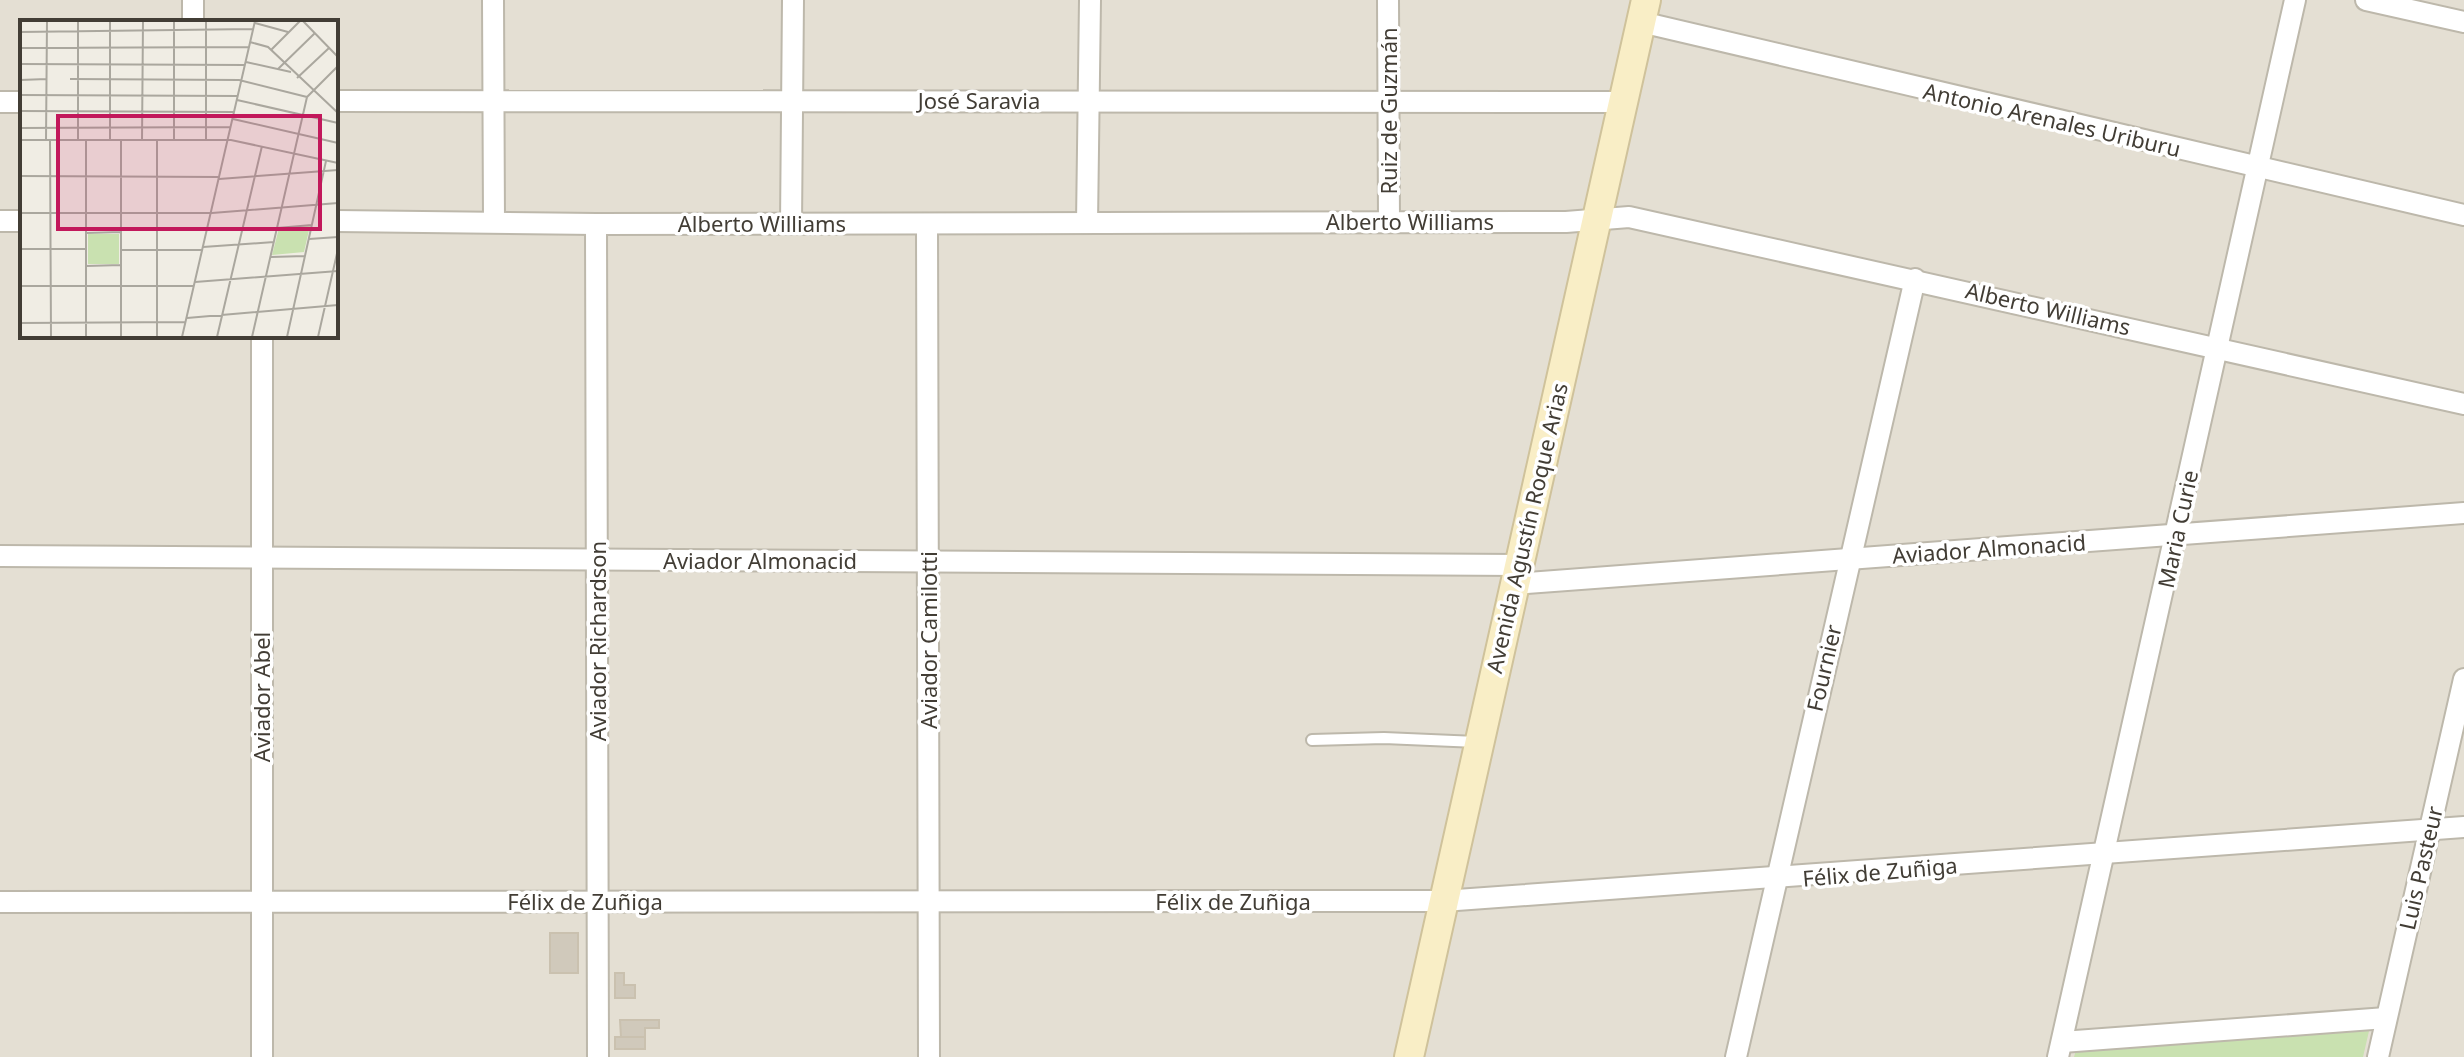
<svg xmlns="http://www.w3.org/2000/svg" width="2464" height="1057" font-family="'Noto Sans',sans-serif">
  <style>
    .residential { fill: #e4dfd3; fill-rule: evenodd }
    .green { fill: #c9e1b0 }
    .building { fill: #d0c9bb; stroke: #cac1af; stroke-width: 2 }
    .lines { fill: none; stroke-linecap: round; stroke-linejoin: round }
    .lane-casing { stroke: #bdb8ab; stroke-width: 14 }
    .street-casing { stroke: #bdb8ab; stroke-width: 24 }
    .secondary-casing { stroke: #cfc29b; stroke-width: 32 }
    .lane { stroke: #fff; stroke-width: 10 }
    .street { stroke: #fff; stroke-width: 20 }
    .secondary { stroke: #f9eec6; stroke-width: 28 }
    .labels { text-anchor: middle; stroke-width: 7; stroke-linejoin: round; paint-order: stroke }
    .street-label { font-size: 22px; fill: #423d35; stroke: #fff }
    .inset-road { fill: none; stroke: #aaa79e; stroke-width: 2 }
    .view { fill: #c2185b; fill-opacity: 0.15; stroke: #c2185b; stroke-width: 4 }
    .inset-edge { fill: none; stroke: #423d35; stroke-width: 4 }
  </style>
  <rect width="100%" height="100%" fill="#f0ede4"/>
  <path class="residential" d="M0 0H2464V1057H0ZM22 22H336V336H22Z"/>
  <polygon class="green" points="2369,1031 2363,1057 2074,1057 2076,1050"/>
  <g class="building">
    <rect x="550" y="933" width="28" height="40"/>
    <polygon points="615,973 624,973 624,985 635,985 635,998 615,998"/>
    <polygon points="620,1020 659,1020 659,1028 645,1028 645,1037 621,1037"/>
    <rect x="615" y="1037" width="30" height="12"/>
  </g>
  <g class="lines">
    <defs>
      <polyline id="lane" points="1312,740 1384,738 1477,742"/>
      <g id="street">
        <polyline points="493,0 494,221"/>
        <polyline points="1388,0 1389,221"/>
        <polyline points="2366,0 2464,22"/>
        <polyline points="193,22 193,0"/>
        <polyline points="1641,22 2464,215"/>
        <polyline points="336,101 1622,102"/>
        <polyline points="0,102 22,102"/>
        <polyline points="0,221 22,221"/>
        <polyline points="336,221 596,224 1566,222 1629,217 2464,404"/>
        <polyline points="1087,223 1090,0"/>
        <polyline points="596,224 598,1057"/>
        <polyline points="791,224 793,0"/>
        <polyline points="927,224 929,1057"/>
        <polyline points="262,336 262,1057"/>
        <polyline points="0,556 1519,565"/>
        <polyline points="1514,584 2464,513"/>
        <polyline points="0,902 1443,901 2464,827"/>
        <polyline points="2062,1042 2386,1018"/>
        <polyline points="1736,1057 1915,279"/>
        <polyline points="2058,1057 2295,0"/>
        <polyline points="2378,1057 2464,679"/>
      </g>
      <polyline id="secondary" points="1409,1057 1646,0"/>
    </defs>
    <use href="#lane" class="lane-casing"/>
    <use href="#street" class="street-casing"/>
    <use href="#secondary" class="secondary-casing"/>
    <use href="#lane" class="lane"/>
    <use href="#street" class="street"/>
    <use href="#secondary" class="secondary"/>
  </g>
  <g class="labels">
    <g class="street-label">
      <text x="979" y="109">José Saravia</text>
      <text transform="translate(1389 111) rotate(-90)" y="8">Ruiz de Guzmán</text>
      <text transform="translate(2052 120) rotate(13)" y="8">Antonio Arenales Uriburu</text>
      <text x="1410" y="230">Alberto Williams</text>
      <text x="762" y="232">Alberto Williams</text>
      <text transform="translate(2048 309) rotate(13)" y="8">Alberto Williams</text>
      <text transform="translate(1527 528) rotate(-77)" y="8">Avenida Agustín Roque Arias</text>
      <text transform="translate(2178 529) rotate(-78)" y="8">Maria Curie</text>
      <text transform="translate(1989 549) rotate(-4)" y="8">Aviador Almonacid</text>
      <text x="760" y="569">Aviador Almonacid</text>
      <text transform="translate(929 640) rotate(-90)" y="8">Aviador Camilotti</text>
      <text transform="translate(598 641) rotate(-90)" y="8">Aviador Richardson</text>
      <text transform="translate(1824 668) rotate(-77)" y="8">Fournier</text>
      <text transform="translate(262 697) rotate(-90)" y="8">Aviador Abel</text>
      <text transform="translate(2421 868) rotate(-77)" y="8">Luis Pasteur</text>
      <text transform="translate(1880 872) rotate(-5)" y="8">Félix de Zuñiga</text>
      <text x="585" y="910">Félix de Zuñiga</text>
      <text x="1233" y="910">Félix de Zuñiga</text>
    </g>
  </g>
  <g transform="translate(20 20)">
    <rect width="318" height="318" fill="#f0ede4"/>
    <path d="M290 206 284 232 252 235 259 208ZM68 214H99V244H68Z" fill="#c9e1b0"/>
    <path class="inset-road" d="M283 1 318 37M235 3 268 12M0 12 233 9M230 22 248 27 318 93M0 28 229 27M251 30 280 1M226 42 271 52M0 44 225 45M258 49 295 13M277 58 309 28M50 59 219 60 287 77M0 60 27 59M0 75 218 76M287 77 318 46M217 80 318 103M0 91 214 92M213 99 318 123M0 108 211 107M0 120H211L318 143M26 120 27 1M30 120 31 317M58 120V1M66 120V317M90 120V1M101 120V317M122 120 123 1M137 120V317M154 120V1M186 120V1M0 156 199 157M199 159 318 150M0 193H192L318 183M257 208 292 205M66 213 101 212M289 219 318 217M183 227 254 222M0 229H66M101 230H183M251 237 285 236M66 246 101 245M175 262 318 251M0 266H174M167 298 318 285M0 303 166 302M162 317 235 1M197 317 242 126M232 317 287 77M267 317 306 141M298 317 318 229"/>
    <path class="view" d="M38 96H300V209H38Z"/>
    <rect width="318" height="318" class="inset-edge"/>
  </g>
</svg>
